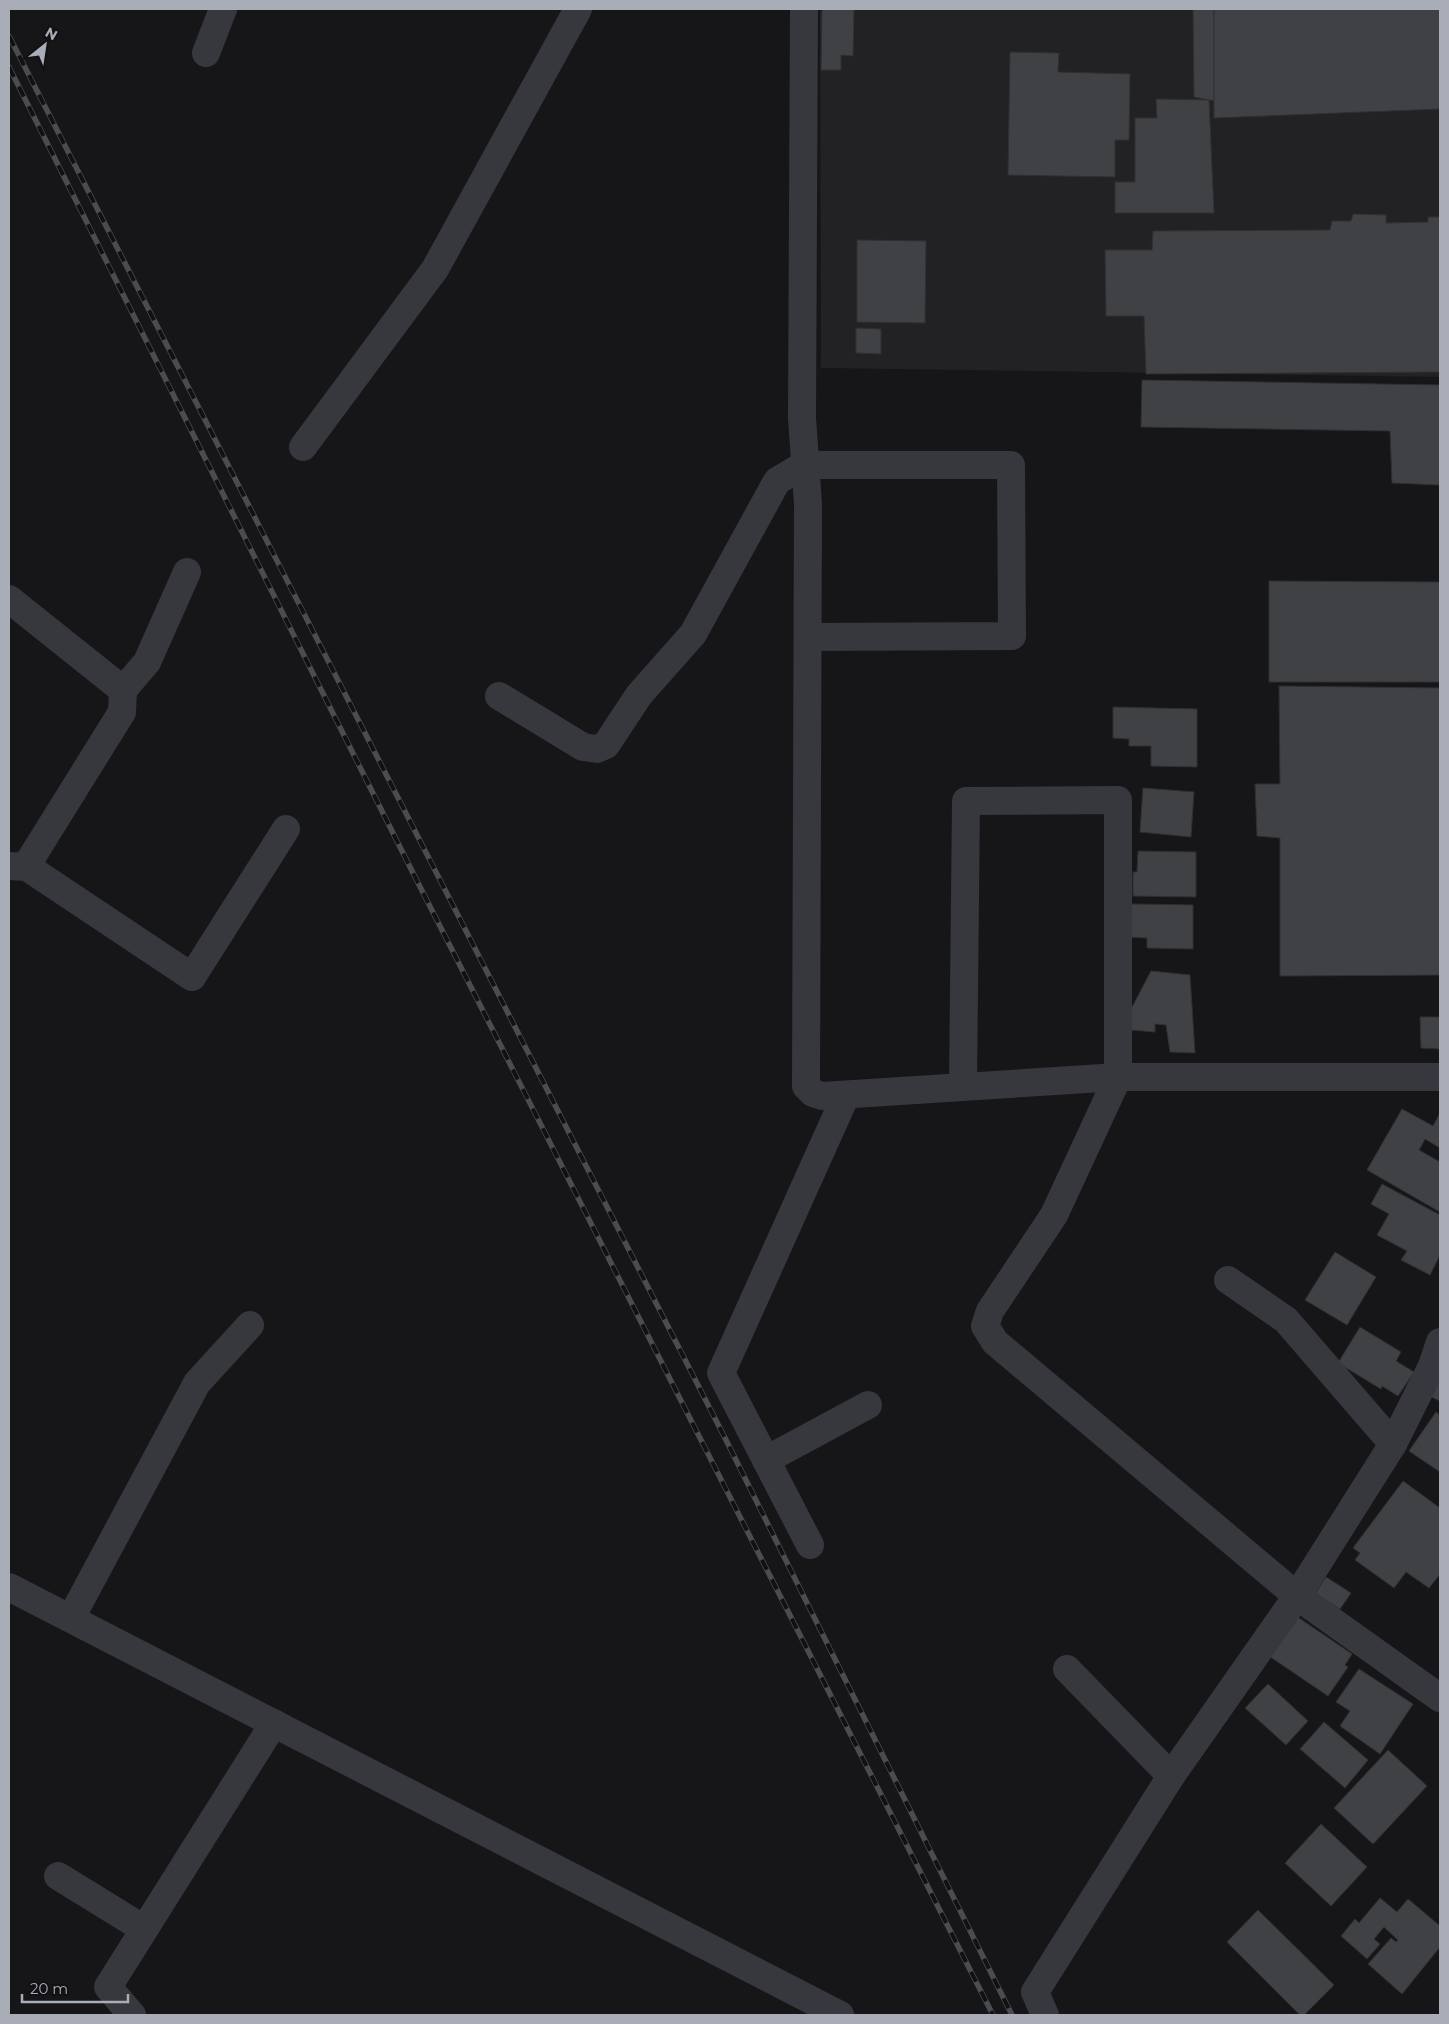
<svg xmlns="http://www.w3.org/2000/svg" width="1449" height="2024" font-family="Montserrat,sans-serif">
  <style>
    .built { fill: #222225 }
    .building { fill: #404145; stroke: #303034 }
    .lines { fill: none; stroke-linecap: round; stroke-linejoin: round }
    .minor { stroke: #37383d; stroke-width: 28 }
    .rail-casing { stroke: #4a4c52; stroke-width: 5.5 }
    .rail { stroke: #111113; stroke-width: 4; stroke-dasharray: 11; stroke-linecap: butt }
  </style>
  <rect width="100%" height="100%" fill="#161618"/>
  <polygon class="built" points="820,9 1440,9 1440,377 821,368"/>
  <g class="building">
    <polygon points="822,9 854,9 853,56 841,55 841,70 821,70"/>
    <polygon points="1193,9 1214,9 1214,101 1194,97"/>
    <polygon points="1214,9 1440,9 1440,109 1214,118"/>
    <polygon points="1010,52 1059,53 1058,72 1130,74 1129,140 1115,140 1115,177 1008,175"/>
    <polygon points="1156,99 1209,100 1214,213 1115,213 1115,182 1135,182 1135,118 1157,118"/>
    <polygon points="1353,214 1386,215 1386,223 1428,222 1428,217 1440,217 1440,372 1146,374 1144,316 1106,316 1105,250 1152,250 1153,231 1330,230 1332,221 1351,221"/>
    <polygon points="857,240 926,241 925,323 857,322"/>
    <polygon points="856,328 881,329 881,354 856,353"/>
    <polygon points="1142,380 1440,385 1440,485 1392,483 1390,431 1141,427"/>
    <polygon points="1269,581 1440,582 1440,682 1269,682"/>
    <polygon points="1279,686 1440,688 1440,975 1280,976 1280,838 1257,836 1255,784 1280,784"/>
    <polygon points="1113,707 1197,709 1197,767 1151,766 1151,746 1129,746 1129,739 1113,738"/>
    <polygon points="1143,788 1194,792 1191,837 1140,832"/>
    <polygon points="1138,851 1196,852 1196,897 1133,896 1133,872 1137,872"/>
    <polygon points="1131,904 1193,905 1193,949 1147,948 1147,938 1130,937"/>
    <polygon points="1151,971 1190,975 1195,1053 1170,1052 1166,1025 1155,1024 1155,1032 1131,1030 1131,1009"/>
    <polygon points="1420,1017 1440,1017 1440,1049 1421,1048"/>
    <polygon points="1402,1109 1433,1126 1440,1113 1440,1148 1425,1139 1419,1150 1440,1162 1440,1212 1367,1170"/>
    <polygon points="1382,1184 1440,1215 1440,1255 1430,1275 1401,1260 1407,1251 1377,1235 1389,1214 1371,1204"/>
    <polygon points="1335,1252 1376,1277 1347,1325 1305,1300"/>
    <polygon points="1360,1327 1401,1352 1396,1361 1414,1372 1398,1396 1382,1386 1381,1389 1338,1363"/>
    <polygon points="1440,1360 1440,1401 1425,1394"/>
    <polygon points="1436,1412 1440,1415 1440,1472 1409,1451"/>
    <polygon points="1403,1481 1440,1508 1440,1574 1429,1588 1406,1572 1394,1588 1355,1560 1360,1553 1353,1548"/>
    <polygon points="1326,1577 1351,1593 1340,1609 1315,1594"/>
    <polygon points="1296,1616 1352,1654 1345,1665 1348,1667 1328,1696 1269,1656"/>
    <polygon points="1359,1669 1413,1704 1380,1754 1340,1726 1350,1711 1336,1702"/>
    <polygon points="1268,1684 1308,1721 1286,1745 1245,1708"/>
    <polygon points="1324,1722 1368,1760 1345,1788 1300,1749"/>
    <polygon points="1388,1750 1427,1786 1373,1844 1334,1808"/>
    <polygon points="1321,1824 1367,1867 1331,1906 1285,1863"/>
    <polygon points="1380,1898 1397,1912 1408,1899 1440,1926 1440,1947 1402,1994 1368,1964 1391,1938 1396,1942 1398,1940 1384,1927 1374,1939 1380,1944 1367,1959 1341,1936 1355,1919 1359,1923"/>
    <polygon points="1258,1910 1334,1985 1304,2015 1300,2015 1227,1942"/>
  </g>
  <g class="lines">
    <g class="minor">
      <polyline points="804,9 802,418 808,504 806,1086 813,1093 822,1096 1118,1077 1440,1077"/>
      <polyline points="206,53 223,9"/>
      <polyline points="303,447 435,269 578,9"/>
      <polyline points="9,599 123,690 122,712 30,860 27,867"/>
      <polyline points="123,690 147,662 187,572"/>
      <polyline points="499,696 583,747 597,749 606,745 639,695 693,634 777,481 804,465 1011,465 1012,636 808,637"/>
      <polyline points="9,866 27,867 192,977 286,829"/>
      <polyline points="963,1086 966,801 1118,800 1118,1077 1054,1215 990,1311 985,1326 995,1342 1297,1596 1440,1698"/>
      <polyline points="1228,1280 1286,1320 1393,1444"/>
      <polyline points="766,1460 868,1405"/>
      <polyline points="810,1545 721,1373 846,1095"/>
      <polyline points="9,1587 840,2015"/>
      <polyline points="71,1618 197,1383 250,1325"/>
      <polyline points="1067,1669 1171,1776"/>
      <polyline points="58,1876 144,1929"/>
      <polyline points="132,2015 108,1987 274,1723"/>
      <polyline points="1045,2015 1035,1992 1171,1776 1297,1596 1393,1444 1432,1366 1440,1342"/>
    </g>
    <defs>
      <g id="rail">
        <polyline points="9,36 726,1440 1012,2015"/>
        <polyline points="9,67 411,869 993,2015"/>
      </g>
    </defs>
    <use href="#rail" class="rail-casing"/>
    <use href="#rail" class="rail"/>
  </g>
  <rect width="1449" height="2024" fill="none" stroke="#a8adb8" stroke-width="20"/>
  <g transform="translate(45 45) rotate(30)" stroke="#111113" stroke-width="4" paint-order="stroke">
  <path d="M0-4L9 19L0 12L-9 19Z" fill="#a8adb8"/>
  <text y="-8" font-size="14" font-weight="bold" text-anchor="middle" fill="#a8adb8">N</text>
  </g>
  <path d="M22 1994v8h106v-8" fill="none" stroke="#a8adb8" stroke-width="2.5"/>
  <text x="30" y="1994" font-size="15" fill="#a8adb8" stroke="#111113" stroke-width="4" paint-order="stroke">20 m</text>
</svg>
